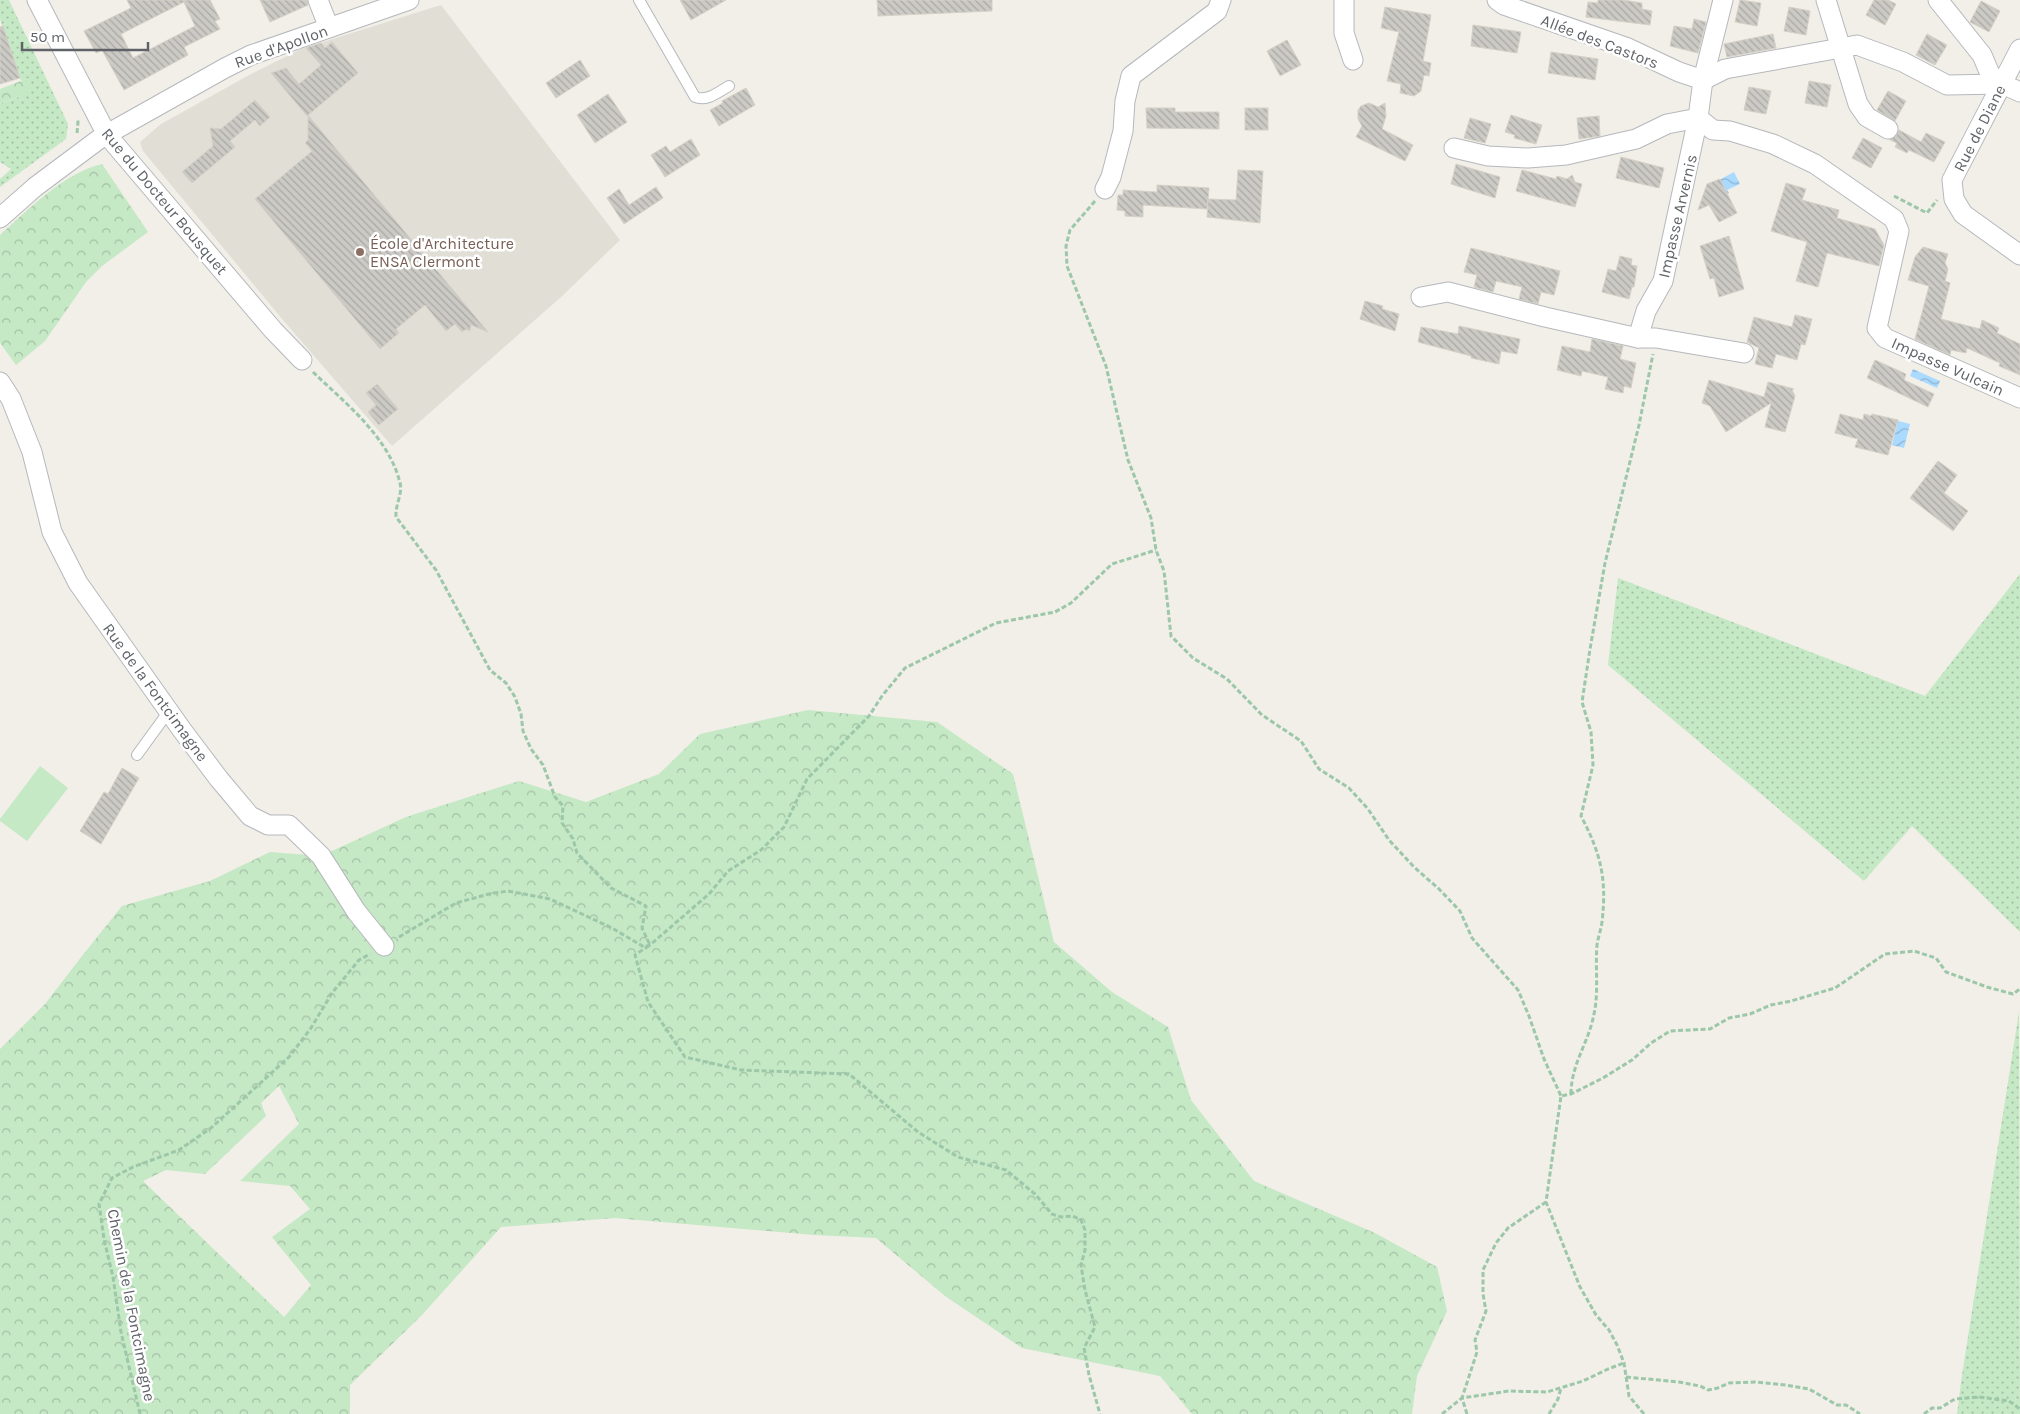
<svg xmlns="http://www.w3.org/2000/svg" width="2020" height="1414" font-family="Karla,sans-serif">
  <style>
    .education { fill: #e1ded6 }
    .grass { fill: url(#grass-dots) }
    .forest { fill: url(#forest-crowns); fill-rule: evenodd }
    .pitch { fill: #c5e8c5 }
    .water { fill: url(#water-waves) }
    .building { fill: url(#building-back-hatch); stroke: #d6d1c6; fill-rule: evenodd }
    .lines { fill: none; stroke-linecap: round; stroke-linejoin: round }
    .lane-casing { stroke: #b5b8bc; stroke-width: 12 }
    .street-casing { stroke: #b5b8bc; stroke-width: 21 }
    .path { stroke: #9cc7a9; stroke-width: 3; stroke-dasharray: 5 2.5; stroke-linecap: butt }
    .lane { stroke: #fff; stroke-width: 10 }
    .street { stroke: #fff; stroke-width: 19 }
    .education-dot { fill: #8d6e63; stroke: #fff; stroke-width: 2 }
    .labels { text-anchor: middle; stroke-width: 5; stroke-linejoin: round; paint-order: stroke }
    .street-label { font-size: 16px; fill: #5f6368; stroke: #fff }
    .education-label { font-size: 16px; fill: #785e54; stroke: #fff; text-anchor: start }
  </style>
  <defs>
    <pattern id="grass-dots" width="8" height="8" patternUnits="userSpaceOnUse" patternTransform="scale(1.25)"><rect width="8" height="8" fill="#c5e8c5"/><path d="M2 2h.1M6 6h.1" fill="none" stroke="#a3c0a4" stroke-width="1.8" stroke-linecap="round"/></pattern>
    <pattern id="forest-crowns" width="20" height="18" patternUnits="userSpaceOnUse" patternTransform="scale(1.25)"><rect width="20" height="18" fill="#c5e8c5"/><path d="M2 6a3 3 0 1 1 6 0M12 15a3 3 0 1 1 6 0" fill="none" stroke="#a3c0a4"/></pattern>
    <pattern id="water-waves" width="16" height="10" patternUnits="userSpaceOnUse" patternTransform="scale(1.25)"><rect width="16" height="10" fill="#aadaff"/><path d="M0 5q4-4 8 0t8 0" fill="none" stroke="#8eb4d2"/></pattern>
    <pattern id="building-back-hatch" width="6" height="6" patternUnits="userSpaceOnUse" patternTransform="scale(1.25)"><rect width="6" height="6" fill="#cccac5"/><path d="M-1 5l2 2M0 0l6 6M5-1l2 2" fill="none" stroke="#a9a8a4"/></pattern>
  </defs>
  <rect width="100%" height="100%" fill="#f1efe8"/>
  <polygon class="education" points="441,5 620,240 560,298 392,446 283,320 143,151 140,142 161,124 251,74 301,49"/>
  <g class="grass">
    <polygon points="0,0 9,0 68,124 66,139 0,187 0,179 11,169 0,162 0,104 21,96 29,78 21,81 0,19"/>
    <polygon points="2020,574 2020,932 1912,826 1864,881 1608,665 1618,578 1925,696"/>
    <polygon points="2019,1012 2020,1414 1957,1414 1962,1375"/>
  </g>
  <g class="forest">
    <polygon points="29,78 29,88 21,96 0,104 0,89"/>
    <path d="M102 164 148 232 102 266 86 282 45 341 16 365 0 343V235C29 209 64 173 102 164Z"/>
    <path d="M808 710 937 722 1013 774 1054 942 1112 992 1168 1027 1191 1100 1254 1181 1375 1233 1437 1267 1447 1311 1417 1376 1412 1414H1192L1160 1376 1022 1348 945 1296 876 1238 814 1235 615 1218 501 1227 422 1315 350 1385V1414H0V1049L45 1004 82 956 122 906 210 881 270 852 321 856 406 817 519 781 586 802 659 774 700 734ZM279 1086 299 1124 240 1181 290 1186 310 1209 272 1237 311 1285 284 1317 143 1181 166 1170 205 1174 266 1116 261 1103Z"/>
  </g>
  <polygon class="pitch" points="40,766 68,788 27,841 0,821 0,819"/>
  <g class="water">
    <polygon points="1734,172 1740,184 1727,190 1729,193 1725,195 1712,184"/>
    <polygon points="1913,369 1940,381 1937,388 1910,376"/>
    <polygon points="1898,421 1910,424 1904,448 1892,445"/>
  </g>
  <g class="building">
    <path d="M127 0H210L220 19 215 21 220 29 184 47 188 55 124 90 102 50 96 53 84 31 131 8ZM184 2 195 26 133 58 121 34Z"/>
    <polygon points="260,0 307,0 308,5 270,22"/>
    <polygon points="680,0 726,0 691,20"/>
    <polygon points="877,0 992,0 992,11 878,16"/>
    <polygon points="1598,0 1623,0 1642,3 1642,9 1652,11 1650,25 1586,17 1588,2 1598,3"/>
    <polygon points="1740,0 1761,3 1757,26 1735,22"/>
    <polygon points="1874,0 1888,0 1896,4 1885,25 1866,15"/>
    <polygon points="1981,1 2000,11 1989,32 1970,22"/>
    <polygon points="1385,7 1431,15 1423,61 1431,63 1429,76 1424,75 1421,91 1414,96 1400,93 1401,84 1387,81 1399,32 1381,28"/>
    <polygon points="1789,7 1810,11 1806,35 1784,31"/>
    <polygon points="1694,19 1706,22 1698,53 1670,46 1674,26 1692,29"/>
    <polygon points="1473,25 1521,32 1517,53 1471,46"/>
    <polygon points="3,26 20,78 0,84 0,27"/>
    <polygon points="1773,34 1776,48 1727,57 1724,44"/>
    <polygon points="1927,34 1947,45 1935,65 1916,55"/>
    <polygon points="1287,40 1301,65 1280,76 1267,51"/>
    <polygon points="332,42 358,73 307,116 271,73 286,68 299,84 321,65 306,48 321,43 325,48"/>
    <polygon points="1551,52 1598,59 1595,80 1548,73"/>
    <polygon points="580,60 590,76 556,98 546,83"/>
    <polygon points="1809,81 1831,85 1827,107 1805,103"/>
    <polygon points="1749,87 1771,91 1766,114 1744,110"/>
    <polygon points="746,88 755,105 719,126 710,110 723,103 722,101"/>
    <polygon points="1888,91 1906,101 1895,121 1877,110"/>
    <polygon points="608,94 627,122 595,143 577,115"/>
    <polygon points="255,100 270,117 260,126 255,120 230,141 235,147 192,183 182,172 213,146 210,128 221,129"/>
    <polygon points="1369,103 1378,107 1385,103 1386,116 1382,129 1413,145 1405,161 1356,137 1362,126 1358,119 1358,110 1361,106"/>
    <polygon points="1146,108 1175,108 1175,112 1219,112 1219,129 1147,128"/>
    <rect x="1245" y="108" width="23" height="22"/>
    <polygon points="308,115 361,179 488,332 471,325 470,331 466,329 462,332 455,324 446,331 425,305 396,329 399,333 380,349 255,199 312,151 305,143 308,140"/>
    <polygon points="1511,115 1542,125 1536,144 1514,138 1515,135 1505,132"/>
    <polygon points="1599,116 1600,136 1579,139 1577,118"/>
    <polygon points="1470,118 1491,124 1485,143 1464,138"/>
    <polygon points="1899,130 1921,142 1926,133 1945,142 1934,162 1909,150 1907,153 1895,147 1897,143 1890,140 1897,135"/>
    <polygon points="1863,138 1882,148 1871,168 1852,158"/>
    <polygon points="691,139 700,155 665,177 651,155 666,146 670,152"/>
    <polygon points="1621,157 1664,168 1659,188 1616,178"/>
    <polygon points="1456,164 1500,177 1495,198 1451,184"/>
    <polygon points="1238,170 1263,171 1260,223 1207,217 1208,200 1207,209 1143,205 1143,217 1125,216 1125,211 1117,210 1118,195 1123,195 1123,190 1157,192 1157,185 1209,188 1208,199 1236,200"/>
    <polygon points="1522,170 1556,179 1557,176 1567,179 1572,175 1575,182 1582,184 1575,207 1516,191"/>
    <polygon points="1720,179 1737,213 1719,222 1709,205 1698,210 1707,184"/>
    <polygon points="1786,183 1806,189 1802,200 1839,210 1837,218 1875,229 1884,245 1879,266 1827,253 1818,287 1796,281 1807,242 1771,231"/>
    <polygon points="656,187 663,198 624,224 607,198 619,189 629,205"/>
    <polygon points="1729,236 1744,289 1719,297 1714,278 1710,279 1700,246"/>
    <polygon points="1923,247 1948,254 1945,263 1948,269 1945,281 1950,283 1941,319 1980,329 1982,320 1999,328 1997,333 2020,344 2020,375 1999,366 2000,363 1967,348 1966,353 1951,350 1950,355 1915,339 1929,286 1908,280 1915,257"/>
    <polygon points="1471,248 1560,271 1554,295 1541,292 1538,304 1519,299 1522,287 1496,281 1493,292 1474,287 1477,275 1464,272"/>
    <polygon points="1620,256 1632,259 1631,265 1637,266 1634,287 1632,287 1629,299 1602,292 1608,269 1616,271"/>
    <polygon points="1365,301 1383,306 1382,309 1399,314 1395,331 1360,319"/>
    <polygon points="1795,315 1812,319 1805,345 1801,344 1797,360 1776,354 1772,368 1755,364 1759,348 1747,342 1754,317 1792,327"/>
    <polygon points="1459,326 1520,339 1517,354 1501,351 1499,364 1471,358 1471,356 1418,342 1421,327 1458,334"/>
    <polygon points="1592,339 1623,346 1620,359 1636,363 1631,388 1624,386 1623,393 1605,389 1608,377 1582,371 1581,376 1557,370 1562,346 1590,352"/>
    <polygon points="1875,360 1906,374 1904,380 1934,394 1928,407 1867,378"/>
    <polygon points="1709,380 1764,397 1768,382 1794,389 1792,390 1795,396 1785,432 1765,427 1771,403 1726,432 1710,406 1702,403"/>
    <polygon points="377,384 398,409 379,425 368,412 376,405 366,393"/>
    <polygon points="1840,414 1863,420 1864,414 1871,416 1872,414 1898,420 1888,455 1855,447 1858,439 1835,433"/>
    <polygon points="1938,461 1957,475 1944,493 1968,511 1953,531 1910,498"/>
    <polygon points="122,768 139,778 101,844 80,831 104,792 108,794"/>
  </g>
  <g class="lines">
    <defs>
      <g id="lane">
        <path d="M639 0 695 97C707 102 718 92 729 86"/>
        <polyline points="137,755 169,711"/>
      </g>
      <g id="street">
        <polyline points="37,0 107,135 273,330 302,360"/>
        <polyline points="318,0 329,28"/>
        <polyline points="1344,0 1344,33 1353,60"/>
        <polyline points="1497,0 1504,5 1628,48 1679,72 1703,80 1725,69 1857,45 1903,62 1947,85 2002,84"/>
        <polyline points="1723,0 1703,80 1698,118 1713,130 1730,131 1773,144 1815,164 1894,219 1899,231 1877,328 1885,338 2020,398"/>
        <polyline points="1826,0 1858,104 1867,117 1888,129"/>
        <polyline points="1938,0 1982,55 1990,74 2002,84 2020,92"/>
        <polyline points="2020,49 1952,180 1954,199 1963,214 2020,255"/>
        <polyline points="1454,148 1488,156 1528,158 1566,155 1636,139 1667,124 1698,118 1663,281 1646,311 1638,338"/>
        <polyline points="1105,189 1111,177 1123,131 1125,101 1131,76 1217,11 1221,0"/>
        <polyline points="0,218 35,187 102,137 225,68 251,55 409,0"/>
        <polyline points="1421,297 1448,292 1545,317 1638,338 1656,338 1744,353"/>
        <polyline points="0,382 11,399 32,452 52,532 78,583 182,730 219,779 250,816 268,825 289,825 321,856 356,911 384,946"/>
      </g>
    </defs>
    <use href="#lane" class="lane-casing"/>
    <use href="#street" class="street-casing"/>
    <g class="path">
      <polyline points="77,133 78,122 77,119"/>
      <polyline points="1894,196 1927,213 1937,200"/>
      <polyline points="1095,201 1070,230 1066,246 1067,266 1106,366 1128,460 1151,518 1156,550 1164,571 1171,636 1193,658 1227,679 1262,715 1301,741 1319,769 1349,788 1368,809 1389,840 1414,867 1439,889 1460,911 1472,938 1518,990 1529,1016 1544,1059 1561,1096"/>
      <path d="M313 372C345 403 389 437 400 483 403 493 395 505 396 517L436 570 490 670 506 683 515 697 521 714 523 731 531 749 543 765 555 797 563 806 562 823 573 839 577 853 611 888 646 906 642 928 650 945 635 955 648 1002 685 1057 741 1070 849 1074 918 1132 958 1157 1006 1170 1035 1194 1052 1214 1061 1217 1073 1216 1081 1220 1085 1230V1250L1081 1265 1085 1290 1095 1327 1084 1348 1089 1375 1100 1414"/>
      <polyline points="399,937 456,903 489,894 508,891 550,899 612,928 644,947 650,945 709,894 728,871 761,850 784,827 807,779 869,716 882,696 905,668 996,623 1055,612 1071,603 1112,564 1156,550"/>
      <path d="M1571 1094C1571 1064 1589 1042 1594 1014 1599 991 1595 968 1597 945 1598 937 1601 930 1602 922 1607 879 1601 854 1581 816L1593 765 1591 732 1582 702 1590 649 1605 563 1639 425 1653 354"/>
      <polyline points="1626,1377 1679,1382 1700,1386 1708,1390 1718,1388 1729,1383 1755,1382 1785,1385 1809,1389 1837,1405 1846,1405 1860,1414"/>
      <polyline points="140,1414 121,1332 113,1277 104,1239 99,1204 112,1178 133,1167 179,1150 211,1128 289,1057 311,1028 332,993 359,960 370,954"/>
      <polyline points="1442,1414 1462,1398 1509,1391 1547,1392 1583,1381 1608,1369 1624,1363"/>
      <polyline points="1467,1414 1462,1398 1477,1352 1475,1340 1486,1311 1483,1294 1483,1270 1496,1243 1508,1228 1546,1202"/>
      <polyline points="1549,1414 1558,1399 1561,1388"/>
      <polyline points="1644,1414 1629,1396 1624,1363 1617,1345 1609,1330 1596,1315 1580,1287 1546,1202 1561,1096 1571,1094 1603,1078 1632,1060 1651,1043 1670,1031 1710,1029 1729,1018 1750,1014 1771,1005 1791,1001 1835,988 1885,954 1914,951 1936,958 1946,972 1987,987 2013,994 2020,989"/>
      <polyline points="1924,1414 1932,1408 1940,1408 1955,1399 1979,1397 2009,1401 2020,1409"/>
    </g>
    <use href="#lane" class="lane"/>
    <use href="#street" class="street"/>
  </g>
  <circle class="education-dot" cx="360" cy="252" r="5"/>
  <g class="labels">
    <g class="street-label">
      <text transform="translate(1600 41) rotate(21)" y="6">Allée des Castors</text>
      <text transform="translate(281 46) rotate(-20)" y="6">Rue d'Apollon</text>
      <text transform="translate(1979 128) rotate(-63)" y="6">Rue de Diane</text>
      <text transform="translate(165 201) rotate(50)" y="6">Rue du Docteur Bousquet</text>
      <text transform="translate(1677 216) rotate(-77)" y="6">Impasse Arvernis</text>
      <text transform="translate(1948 366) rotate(24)" y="6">Impasse Vulcain</text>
      <text transform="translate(156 692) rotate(54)" y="6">Rue de la Fontcimagne</text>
      <text transform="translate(132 1305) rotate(79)" y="6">Chemin de la Fontcimagne</text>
    </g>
    <g class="education-label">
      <text x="370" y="249">École d'Architecture<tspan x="370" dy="18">ENSA Clermont</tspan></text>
    </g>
  </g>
  <path d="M22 42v8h126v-8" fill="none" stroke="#5f6368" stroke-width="2.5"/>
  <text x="30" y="42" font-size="15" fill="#5f6368" stroke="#ffffff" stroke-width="4" paint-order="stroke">50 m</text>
</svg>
